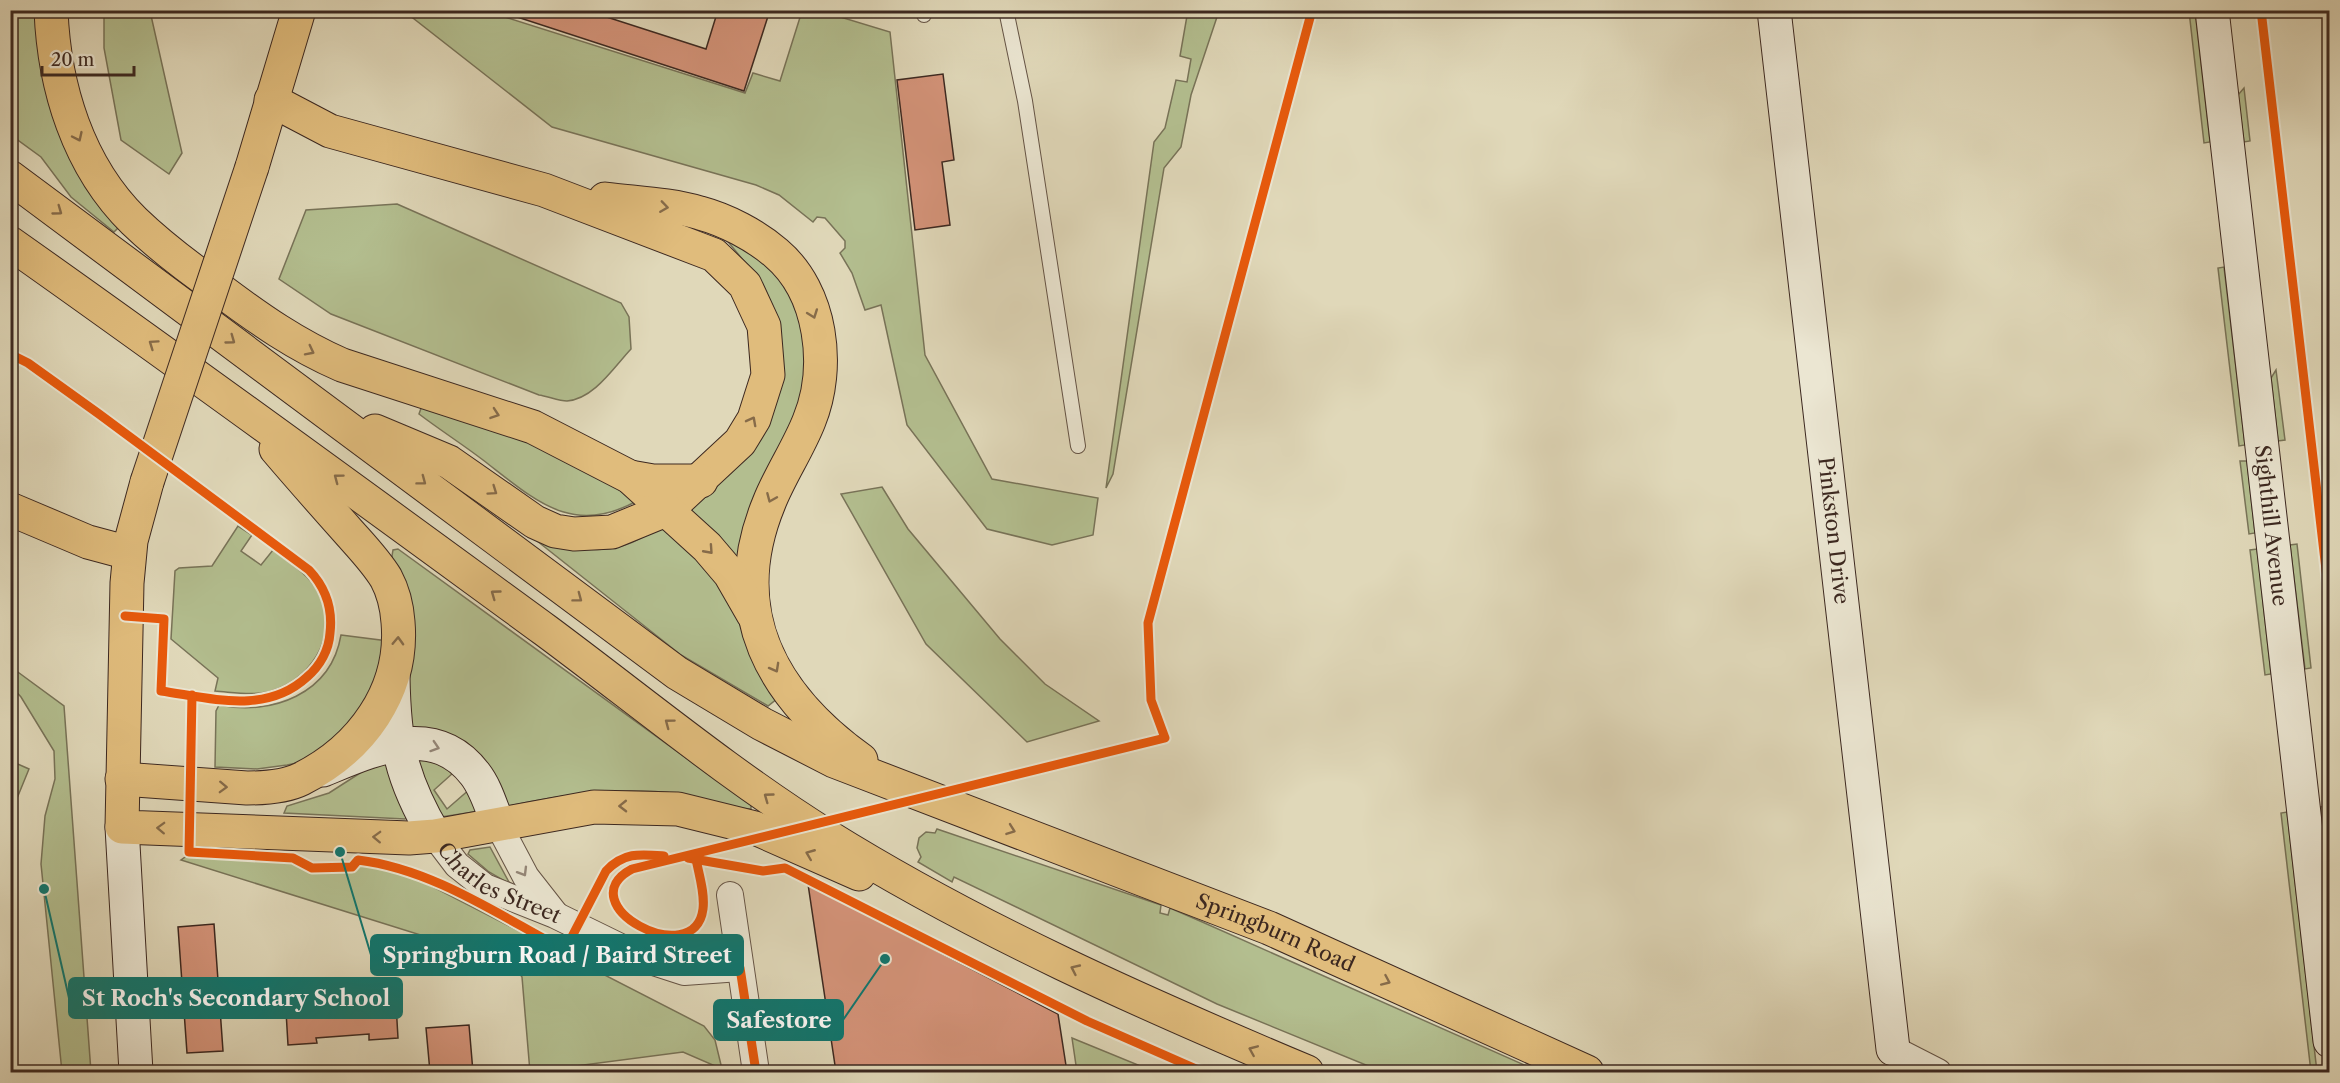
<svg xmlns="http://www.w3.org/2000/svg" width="2340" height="1083" font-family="'Libre Caslon Text',serif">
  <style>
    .green { fill: #b3be8f; stroke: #787358; stroke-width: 1.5 }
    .building { fill: #d49379; stroke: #3c2820; stroke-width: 1.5 }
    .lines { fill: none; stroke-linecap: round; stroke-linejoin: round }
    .lane-casing { stroke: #655446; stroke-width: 16 }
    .street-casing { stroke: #655446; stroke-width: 28 }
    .secondary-casing { stroke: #3c2820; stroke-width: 35 }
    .primary-casing { stroke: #3c2820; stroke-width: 35 }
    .highway-casing { stroke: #3c2820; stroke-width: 35 }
    .lane { stroke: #ebe6d2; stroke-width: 14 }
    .street { stroke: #ebe6d2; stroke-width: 26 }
    .secondary { stroke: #ebe6d2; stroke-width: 33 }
    .primary { stroke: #e0bc7c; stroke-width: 33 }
    .highway { stroke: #e0bc7c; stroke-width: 33 }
    .primary-bridge-casing { stroke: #3c2820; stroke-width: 35; stroke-linecap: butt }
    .primary-bridge { stroke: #e0bc7c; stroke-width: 33 }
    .cycleway-casing { stroke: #ebe6d2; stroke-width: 13 }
    .cycleway { stroke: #e8590c; stroke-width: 9 }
    .oneway { stroke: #866b49 }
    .oneway2 { stroke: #948779 }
    .labels { text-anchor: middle; stroke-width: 5; stroke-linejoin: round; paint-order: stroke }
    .street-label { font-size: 21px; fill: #3c2820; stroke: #ebe6d2 }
    .leader { fill: none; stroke: #0f766e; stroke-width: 2 }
    .callout-dot { fill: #0f766e; stroke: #ebe6d2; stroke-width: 2 }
    .callout { fill: #0f766e; stroke: #0f766e; stroke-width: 2 }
    .callout-label { font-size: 22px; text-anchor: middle; font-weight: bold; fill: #fff }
  </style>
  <rect width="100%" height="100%" fill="#e0d8b9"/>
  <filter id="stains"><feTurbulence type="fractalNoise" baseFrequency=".00333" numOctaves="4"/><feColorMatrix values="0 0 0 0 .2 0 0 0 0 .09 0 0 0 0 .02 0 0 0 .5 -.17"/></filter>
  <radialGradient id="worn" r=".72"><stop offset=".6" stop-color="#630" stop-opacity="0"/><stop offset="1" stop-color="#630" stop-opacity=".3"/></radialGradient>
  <g class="green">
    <polygon points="1188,10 1219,11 1191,95 1181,147 1164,168 1113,474 1106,488 1154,142 1165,128 1176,80 1187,82 1191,59 1180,56"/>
    <polygon points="11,11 39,11 142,247 118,228 114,232 71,197 41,157 11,135"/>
    <polygon points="104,11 150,11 182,153 169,174 121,140 104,48"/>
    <polygon points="404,11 486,11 745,93 753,73 780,81 802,11 838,11 837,16 890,32 925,355 992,479 1098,498 1093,535 1052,545 987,529 907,425 881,305 865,310 852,273 840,253 845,248 845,241 825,218 817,217 813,222 779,195 756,185 552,127"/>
    <polygon points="2189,11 2195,11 2210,142 2204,143"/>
    <polygon points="2244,88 2250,141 2244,142 2238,95"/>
    <path d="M397 204 621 303 629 317 631 349C614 367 594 399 567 401 559 401 547 396 539 395L331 314 279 279 306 210Z"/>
    <polygon points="725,238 767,261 804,316 806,388 741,566 687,507 728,473 778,322 761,282"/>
    <polygon points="2224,267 2245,445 2239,446 2218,268"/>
    <polygon points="2276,370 2285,440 2278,441 2271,378"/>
    <path d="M424 400 497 423 642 498C574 539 536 501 483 460 462 444 440 430 419 414Z"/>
    <polygon points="2240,461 2247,461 2255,533 2249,534"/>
    <polygon points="882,487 908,529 1000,639 1045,684 1099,721 1027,742 926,644 841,494"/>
    <path d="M668 522 726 588 778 698 768 706 681 655 532 537C591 553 614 559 668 522Z"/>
    <path d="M238 526 252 535 241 551 261 565 273 550C288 562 307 573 317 590 343 635 309 686 261 693 246 695 230 692 215 691L218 678 171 639 175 571 179 568 212 566Z"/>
    <polygon points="2297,544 2311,668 2305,669 2290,545"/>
    <path d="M398 549 751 805V809C728 809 702 797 679 794 621 786 565 794 509 806L411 733 392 556 393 550Z"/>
    <polygon points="2257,549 2271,674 2265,675 2250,550"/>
    <path d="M341 635 388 641V660L344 737 297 763 287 765 257 769 215 767 216 711 219 705C272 716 331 694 341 635Z"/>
    <polygon points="11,667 64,706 91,1072 62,1072 41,864 45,816 55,779 54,751 21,697 11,686"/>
    <polygon points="415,758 434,762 453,773 434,790 447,809 470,789 480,811 441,817"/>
    <polygon points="387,760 407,817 405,819 284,813 287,806 329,793 371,766"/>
    <polygon points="11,761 29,769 11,813"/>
    <polygon points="2326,806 2329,872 2320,807"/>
    <polygon points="2287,812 2317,1072 2311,1072 2281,813"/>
    <polygon points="937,829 1161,905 1160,913 1168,915 1170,908 1200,921 1540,1072 1383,1072 1217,1004 954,877 952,882 918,862 921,857 917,848 919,838 926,832 935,833"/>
    <polygon points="490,847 510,884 489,872 468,854 470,850"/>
    <polygon points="188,855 289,861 311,871 354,871 360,864 408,874 704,1026 715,1040 722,1069 683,1052 530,1072 522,977 513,964 181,860"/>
    <polygon points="1072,1038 1143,1067 1144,1072 1077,1072"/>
  </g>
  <g class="building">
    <polygon points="512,10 585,10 706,49 718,10 770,10 744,91 511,15"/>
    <polygon points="943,74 954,160 942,162 950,225 915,230 897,80"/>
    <polygon points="808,884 1058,1014 1067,1072 836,1072"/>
    <polygon points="214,924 223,1051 187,1053 178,927"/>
    <polygon points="395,987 398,1038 369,1040 369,1034 316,1038 317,1043 288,1045 285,994 314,992 314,1000 340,998 367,996 366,989"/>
    <polygon points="469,1025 473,1072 430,1072 426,1028"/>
  </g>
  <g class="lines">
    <defs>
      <g id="lane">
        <polyline points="924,10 924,15"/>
        <polyline points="1006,10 1025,101 1078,446"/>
      </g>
      <g id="street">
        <polyline points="498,824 526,877 555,914"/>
        <path id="s1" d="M435 836 457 865 485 887 555 915 647 960 684 972 740 968"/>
        <polyline points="730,895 756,1072"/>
        <polyline points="1893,1049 1938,1072"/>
      </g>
      <g id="secondary">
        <path id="s2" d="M1774 10 1893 1049"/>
        <path id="s3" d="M2212 10 2330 1041"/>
        <path d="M393 676C394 743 401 779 435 836"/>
        <path d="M323 770C372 750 434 720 475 774 486 788 491 807 498 824"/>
        <polyline points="122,827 136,1072"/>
      </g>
      <g id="primary">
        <polyline points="271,100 330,131 544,190 714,255 745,285 764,326 768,375 754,419 740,442 668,509 612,532 574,534 555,531 535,522 449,462 375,431"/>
        <polyline points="252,167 299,10"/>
        <path id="s4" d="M10 177 677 673 762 724 834 761 1269 928 1587 1072"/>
        <path d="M605 199C636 203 670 204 700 213 726 220 755 235 776 253 822 292 831 367 809 421 798 449 780 475 769 503 724 612 772 696 861 760"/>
        <path d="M10 243C190 370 367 500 545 630 638 699 728 774 827 836 978 930 1143 1003 1307 1072"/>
        <polyline points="147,482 131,541 127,583 122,827 409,838 435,836 594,807 678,809 755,828 859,874"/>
        <polyline points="10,509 88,542 129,553"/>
        <path d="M122 779 247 788C265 788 285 787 301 779 361 749 404 691 398 622 397 608 393 591 386 578 375 560 360 545 346 529 322 502 299 476 276 449"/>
      </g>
      <g id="highway">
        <path d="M51 10C54 87 78 166 134 221 160 246 189 268 219 289 259 319 296 345 342 365L533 427 630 477 707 547 730 574 753 614"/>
        <polyline points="630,477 653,481 701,481"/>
      </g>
    </defs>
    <use href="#lane" class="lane-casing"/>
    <use href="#street" class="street-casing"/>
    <use href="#secondary" class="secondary-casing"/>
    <use href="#primary" class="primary-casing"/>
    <use href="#highway" class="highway-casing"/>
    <use href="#lane" class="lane"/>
    <use href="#street" class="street"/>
    <use href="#secondary" class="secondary"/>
    <use href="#primary" class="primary"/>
    <use href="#highway" class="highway"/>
    <defs>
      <polyline id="primary-bridge" points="147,482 252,167"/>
    </defs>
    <use href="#primary-bridge" class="primary-bridge-casing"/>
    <use href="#primary-bridge" class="primary-bridge"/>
    <defs>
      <g id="cycleway">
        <polyline points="2261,10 2330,604"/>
        <path d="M10 354 28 363 99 414 309 570C326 588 333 608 330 633 329 650 320 666 307 677 266 715 211 698 161 691L164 619 125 616"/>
        <path d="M192 695 189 852 293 858 312 868 352 867 358 860C433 869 500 916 565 950L606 871C624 852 640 854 664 856"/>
        <polyline points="688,858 763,871 785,868 1087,1021 1203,1072"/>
        <path d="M696 859C699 875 705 893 703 909 695 973 566 904 632 869L1165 738 1151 700 1148 623 1312 10"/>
        <polyline points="740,968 756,1072"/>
      </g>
    </defs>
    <use href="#cycleway" class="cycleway-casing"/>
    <use href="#cycleway" class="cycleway"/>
  </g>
  <defs><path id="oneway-chevron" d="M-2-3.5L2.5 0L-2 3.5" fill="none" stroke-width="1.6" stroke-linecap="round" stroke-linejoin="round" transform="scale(1.5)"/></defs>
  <g class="oneway">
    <use href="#oneway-chevron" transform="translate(78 137) rotate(65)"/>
    <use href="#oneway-chevron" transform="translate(664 207) rotate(8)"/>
    <use href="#oneway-chevron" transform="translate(58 211) rotate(36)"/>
    <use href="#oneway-chevron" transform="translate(813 314) rotate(70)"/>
    <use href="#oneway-chevron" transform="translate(231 340) rotate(36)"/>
    <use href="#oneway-chevron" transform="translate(153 344) rotate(-145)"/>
    <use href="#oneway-chevron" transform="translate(310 351) rotate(27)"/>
    <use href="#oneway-chevron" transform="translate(495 414) rotate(19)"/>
    <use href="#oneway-chevron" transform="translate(752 421) rotate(-62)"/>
    <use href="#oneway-chevron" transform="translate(338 478) rotate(-143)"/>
    <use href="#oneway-chevron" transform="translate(422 481) rotate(37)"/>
    <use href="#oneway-chevron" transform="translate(493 491) rotate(35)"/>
    <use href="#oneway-chevron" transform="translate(771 498) rotate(113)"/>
    <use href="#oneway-chevron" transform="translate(709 550) rotate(48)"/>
    <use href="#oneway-chevron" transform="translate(495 594) rotate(-144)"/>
    <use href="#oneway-chevron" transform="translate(578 598) rotate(37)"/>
    <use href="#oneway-chevron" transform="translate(398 641) rotate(-88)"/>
    <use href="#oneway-chevron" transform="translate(775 668) rotate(61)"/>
    <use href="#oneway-chevron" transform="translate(669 723) rotate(-143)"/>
    <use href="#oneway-chevron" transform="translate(223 787) rotate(2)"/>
    <use href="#oneway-chevron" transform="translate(768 797) rotate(-144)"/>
    <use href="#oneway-chevron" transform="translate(623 806) rotate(179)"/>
    <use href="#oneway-chevron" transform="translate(161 828) rotate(-178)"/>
    <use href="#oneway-chevron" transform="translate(1011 830) rotate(20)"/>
    <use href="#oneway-chevron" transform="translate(377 837) rotate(-178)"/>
    <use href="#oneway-chevron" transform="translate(810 854) rotate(-158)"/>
    <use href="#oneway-chevron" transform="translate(1075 969) rotate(-155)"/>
    <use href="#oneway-chevron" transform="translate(1386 981) rotate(24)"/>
    <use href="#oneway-chevron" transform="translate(1253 1050) rotate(-157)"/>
  </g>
  <g class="oneway2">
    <use href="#oneway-chevron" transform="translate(435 747) rotate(18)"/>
    <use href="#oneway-chevron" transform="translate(523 872) rotate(59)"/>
  </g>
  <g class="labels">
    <g class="street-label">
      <text dy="7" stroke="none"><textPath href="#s3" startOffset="519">Sighthill Avenue</textPath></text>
      <text dy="7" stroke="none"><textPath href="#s2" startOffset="524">Pinkston Drive</textPath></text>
      <text dy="7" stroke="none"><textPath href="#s1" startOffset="82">Charles Street</textPath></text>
      <text dy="7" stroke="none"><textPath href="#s4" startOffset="1485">Springburn Road</textPath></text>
    </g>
  </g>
  <path class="leader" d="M340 852L371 955M44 889L69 998M885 959L843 1020"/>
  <g class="callout-dot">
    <circle cx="340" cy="852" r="6"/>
    <circle cx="44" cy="889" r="6"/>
    <circle cx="885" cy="959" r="6"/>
  </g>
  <g class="callout">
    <rect x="371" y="935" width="372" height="40" rx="6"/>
    <rect x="69" y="978" width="333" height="40" rx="6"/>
    <rect x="714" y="1000" width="129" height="40" rx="6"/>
  </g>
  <g class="callout-label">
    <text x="557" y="963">Springburn Road / Baird Street</text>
    <text x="236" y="1006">St Roch's Secondary School</text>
    <text x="779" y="1028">Safestore</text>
  </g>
  <rect width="2340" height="1083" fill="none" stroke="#e0d8b9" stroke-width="36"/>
  <rect x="12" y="12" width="2316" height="1059" fill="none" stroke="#3c2820" stroke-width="3"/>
  <rect x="18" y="18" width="2304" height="1047" fill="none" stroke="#3c2820" stroke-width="1.5"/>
  <path d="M42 66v9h92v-9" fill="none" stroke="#3c2820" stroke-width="3"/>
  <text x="51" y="66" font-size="18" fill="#3c2820" stroke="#ebe6d2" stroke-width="4.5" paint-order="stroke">20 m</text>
  <rect width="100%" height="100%" filter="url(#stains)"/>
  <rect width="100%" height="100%" fill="url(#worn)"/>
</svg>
